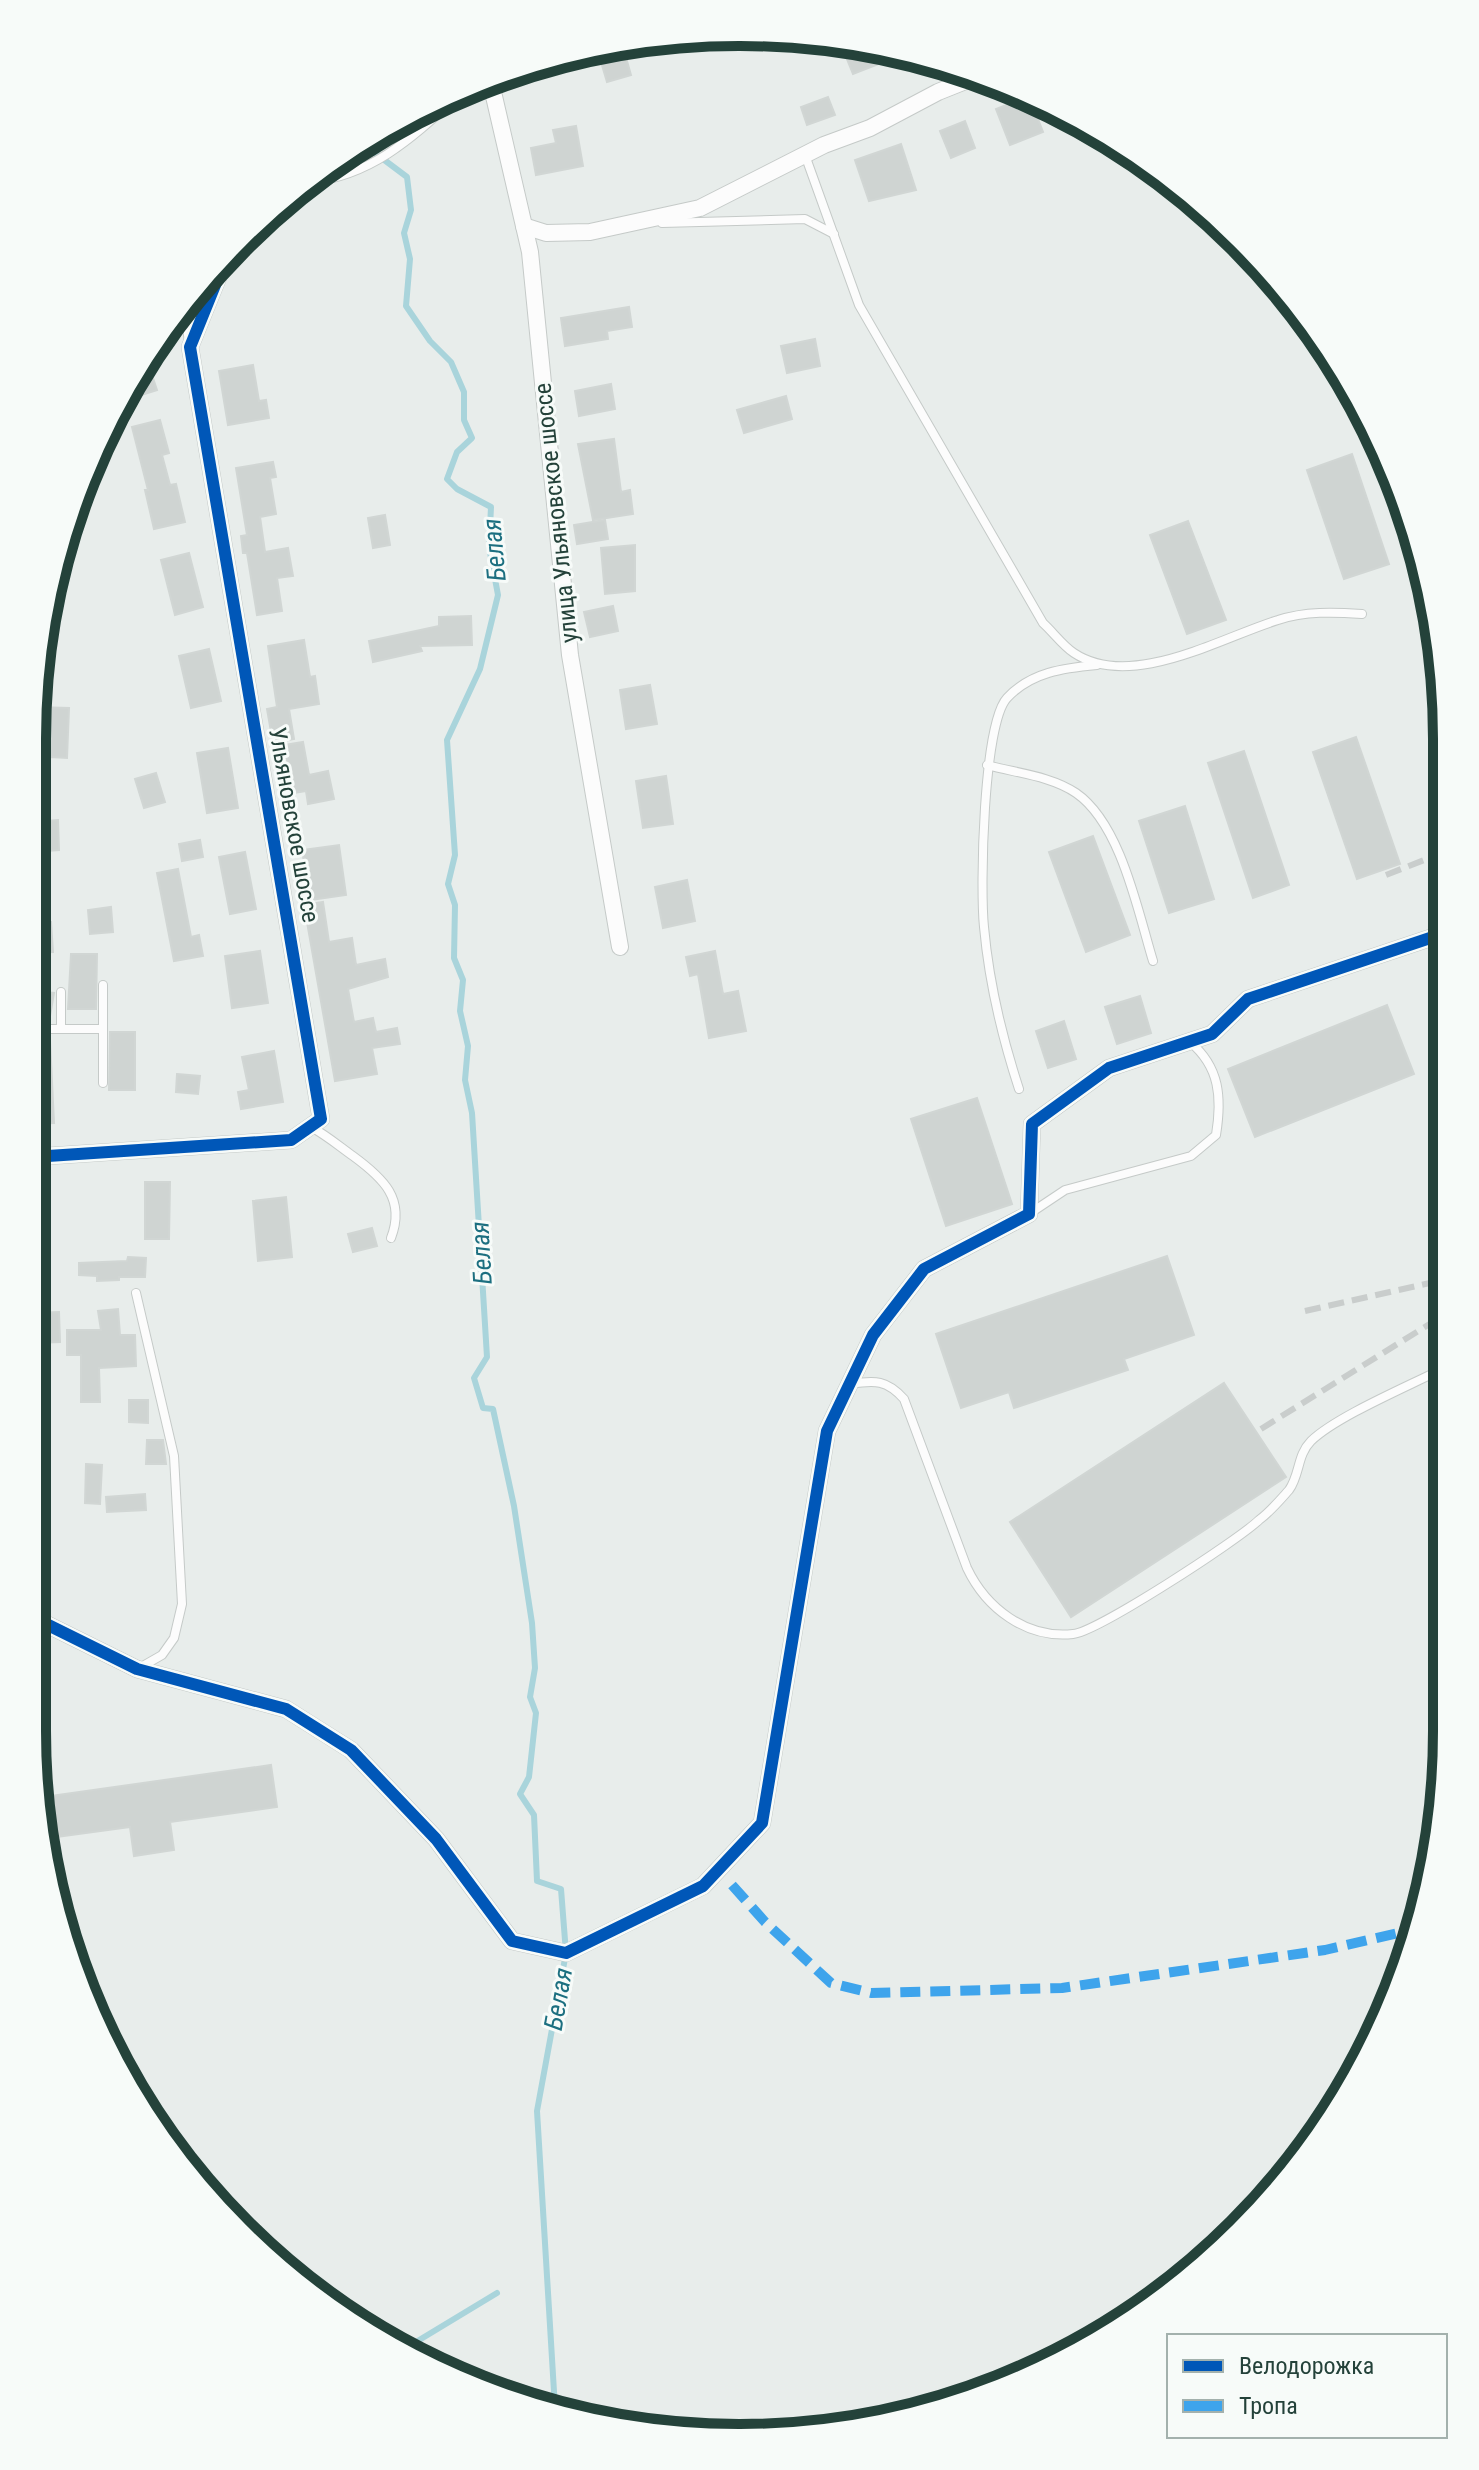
<svg xmlns="http://www.w3.org/2000/svg" width="1479" height="2470" font-family="'Roboto Condensed',sans-serif">
  <style>
    .lines { fill: none; stroke-linecap: round; stroke-linejoin: round }
    .stream { stroke: #a9d4db; stroke-width: 6 }
    .building { fill: #cfd4d2; stroke: #d1d6d4; stroke-width: 2 }
    .lane-casing { stroke: #c5cac8; stroke-width: 10 }
    .street-casing { stroke: #c5cac8; stroke-width: 18 }
    .lane { stroke: #fcfcfc; stroke-width: 8 }
    .street { stroke: #fcfcfc; stroke-width: 16 }
    .rail { stroke: #c9cdcc; stroke-width: 6; stroke-dasharray: 16 8; stroke-linecap: butt }
    .quiet { stroke: #3ea4ec; stroke-width: 10; stroke-dasharray: 20 10; stroke-linecap: butt }
    .cycleway-casing { stroke: #f7fbf9; stroke-width: 17 }
    .cycleway { stroke: #0057b8; stroke-width: 12 }
    .labels { text-anchor: middle; stroke-width: 6; stroke-linejoin: round; paint-order: stroke }
    .street-label { font-size: 24px; fill: #24423a; stroke: #f7fbf9 }
    .water-label { font-size: 26px; font-style: italic; fill: #1c6f80; stroke: #f7fbf9 }
    .rim { fill: none; stroke: #24423a; stroke-width: 10 }
  </style>
  <rect width="100%" height="100%" fill="#e8edeb"/>
  <g class="lines">
    <g class="stream">
      <polyline points="370,138 371,150 407,177 411,210 404,233 410,259 406,306 430,341 451,362 464,392 464,420 472,438 457,452 447,479 457,489 491,507 489,547 498,595 480,669 447,740 455,855 448,884 455,905 454,958 463,980 460,1011 468,1046 465,1080 472,1113 487,1357 474,1378 483,1408 493,1409 514,1506 532,1623 535,1668 530,1697 536,1713 529,1777 520,1794 534,1815 537,1881 561,1889 566,1953 537,2111 555,2408"/>
      <polyline points="406,2348 497,2293"/>
    </g>
  </g>
  <g class="building">
    <polygon points="840,42 878,46 904,54 853,74"/>
    <polygon points="625,54 631,75 607,82 601,62"/>
    <polygon points="1029,96 1043,132 1010,145 996,109"/>
    <polygon points="828,97 835,115 807,125 801,107"/>
    <polygon points="965,121 975,148 951,158 940,131"/>
    <polygon points="576,126 583,166 536,175 531,148 556,143 553,130"/>
    <polygon points="901,144 916,190 869,201 855,160"/>
    <polygon points="629,307 632,327 607,331 608,339 565,346 561,318"/>
    <polygon points="815,339 820,366 787,373 781,346"/>
    <polygon points="146,357 157,390 125,400"/>
    <polygon points="253,365 259,401 266,400 269,418 228,425 219,371"/>
    <polygon points="611,384 615,409 579,416 575,391"/>
    <polygon points="786,396 792,419 744,433 737,410"/>
    <polygon points="160,420 169,453 162,455 170,485 176,484 185,522 154,529 145,490 148,490 132,427"/>
    <polygon points="614,439 621,492 630,490 633,514 593,520 578,444"/>
    <polygon points="1352,454 1389,564 1344,579 1307,470"/>
    <polygon points="273,462 276,477 270,478 276,514 260,517 265,552 288,548 293,576 277,578 282,611 257,615 247,553 243,553 241,536 247,535 236,468"/>
    <polygon points="385,515 390,545 373,548 368,518"/>
    <polygon points="605,520 608,539 577,544 574,525"/>
    <polygon points="1188,521 1226,620 1187,634 1150,535"/>
    <polygon points="635,545 635,591 605,594 601,548"/>
    <polygon points="189,553 203,607 175,615 161,560"/>
    <polygon points="613,606 618,631 590,637 584,612"/>
    <polygon points="471,616 472,645 420,646 422,651 373,662 369,641 439,626 439,617"/>
    <polygon points="304,640 310,677 315,676 319,704 289,709 294,739 273,743 267,709 277,707 268,646"/>
    <polygon points="209,649 221,701 191,708 179,656"/>
    <polygon points="650,685 657,724 626,729 620,690"/>
    <polygon points="34,707 69,708 67,758 50,757 43,804 33,803 33,764 39,727 34,727"/>
    <polygon points="1356,737 1400,864 1357,879 1313,752"/>
    <polygon points="303,742 309,775 328,771 334,799 308,804 306,791 293,793 284,745"/>
    <polygon points="228,748 238,808 207,813 197,753"/>
    <polygon points="1244,751 1289,885 1253,898 1208,763"/>
    <polygon points="156,773 165,802 144,808 135,779"/>
    <polygon points="666,776 673,824 643,828 636,781"/>
    <polygon points="1185,806 1214,899 1169,913 1139,821"/>
    <polygon points="58,820 59,850 33,852 33,822"/>
    <polygon points="1093,836 1130,935 1086,952 1049,852"/>
    <polygon points="200,840 203,857 182,861 179,844"/>
    <polygon points="339,845 346,895 310,900 302,850"/>
    <polygon points="245,852 256,909 230,914 219,857"/>
    <polygon points="178,869 191,937 199,935 203,956 174,961 157,873"/>
    <polygon points="687,880 695,921 663,928 655,887"/>
    <polygon points="323,902 329,942 352,938 356,965 385,959 388,977 348,989 354,1022 373,1018 376,1032 397,1028 400,1044 372,1048 377,1074 335,1081 304,905"/>
    <polygon points="111,907 113,932 90,934 88,910"/>
    <polygon points="51,922 53,952 33,953 33,923"/>
    <polygon points="260,951 268,1003 232,1008 225,956"/>
    <polygon points="715,951 723,994 738,991 746,1031 709,1038 698,974 690,976 686,957"/>
    <polygon points="71,954 97,954 96,1009 68,1009"/>
    <polygon points="33,991 54,993 49,1022 33,1022"/>
    <polygon points="1140,996 1151,1033 1117,1044 1105,1007"/>
    <polygon points="1387,1005 1414,1074 1255,1137 1228,1069"/>
    <polygon points="1064,1021 1076,1059 1048,1068 1036,1031"/>
    <polygon points="110,1032 135,1032 135,1090 109,1090"/>
    <polygon points="33,1036 47,1036 50,1040 54,1123 33,1124"/>
    <polygon points="274,1051 283,1102 241,1109 238,1092 249,1090 242,1057"/>
    <polygon points="177,1074 200,1076 198,1094 176,1092"/>
    <polygon points="977,1098 1012,1204 946,1226 911,1119"/>
    <polygon points="145,1182 170,1182 169,1239 145,1239"/>
    <polygon points="286,1197 292,1257 258,1261 253,1201"/>
    <polygon points="372,1228 377,1246 353,1252 348,1234"/>
    <polygon points="1167,1256 1194,1335 1124,1359 1128,1370 1014,1408 1009,1392 961,1408 936,1334"/>
    <polygon points="128,1257 146,1258 145,1277 119,1277 119,1280 97,1281 97,1276 79,1275 79,1263 127,1261"/>
    <polygon points="118,1309 120,1335 135,1335 136,1366 99,1368 100,1402 81,1402 81,1355 67,1355 67,1330 101,1330 98,1311"/>
    <polygon points="59,1312 60,1342 36,1343 33,1313"/>
    <polygon points="1224,1383 1286,1477 1071,1617 1010,1522"/>
    <polygon points="129,1400 148,1400 148,1423 129,1422"/>
    <polygon points="147,1440 163,1440 166,1464 146,1464"/>
    <polygon points="86,1464 102,1465 100,1504 85,1503"/>
    <polygon points="145,1494 146,1510 107,1512 106,1497"/>
    <polygon points="271,1765 277,1807 170,1822 174,1850 134,1856 130,1827 50,1838 43,1797"/>
  </g>
  <g class="lines">
    <defs>
      <g id="lane">
        <polyline points="590,49 614,44"/>
        <path d="M805 155 859 305 1043 623C1053 632 1063 646 1074 653 1131 691 1222 637 1278 620 1305 611 1334 612 1362 614"/>
        <path d="M309 182C377 176 421 129 469 86"/>
        <polyline points="662,223 805,219 834,234"/>
        <polyline points="184,307 189,342"/>
        <path d="M987 765C1016 773 1051 776 1076 793 1121 824 1138 912 1153 961"/>
        <polyline points="61,992 61,1029"/>
        <polyline points="33,1029 103,1029"/>
        <polyline points="103,1083 103,985"/>
        <path d="M1019 1089C1002 1037 989 982 984 927 980 888 983 724 1007 698 1031 672 1064 668 1097 665"/>
        <path d="M311 1127C326 1135 339 1146 353 1156 383 1178 406 1199 391 1238"/>
        <path d="M1029 1214 1065 1190 1191 1156 1216 1135C1222 1098 1220 1067 1190 1042"/>
        <polyline points="136,1293 174,1456 182,1604 174,1638 162,1655 141,1667"/>
        <path d="M851 1384C875 1380 887 1380 904 1399L967 1568C986 1608 1026 1639 1073 1634 1097 1632 1237 1541 1259 1520 1270 1512 1280 1500 1289 1490 1300 1475 1297 1455 1311 1441 1337 1416 1409 1386 1444 1368"/>
      </g>
      <g id="street">
        <polyline points="490,79 530,252 570,655 620,947"/>
        <polyline points="524,226 546,233 590,232 700,208 824,145 870,128 938,92 978,76"/>
        <polyline points="33,1157 291,1140 321,1119 190,347 228,253"/>
        <polyline points="32,1617 137,1669 286,1709 351,1750 436,1839 512,1941 566,1953 703,1886 762,1823 827,1431 873,1335 924,1269 1029,1214 1032,1124 1109,1068 1212,1034 1248,999 1442,934"/>
      </g>
    </defs>
    <use href="#lane" class="lane-casing"/>
    <use href="#street" class="street-casing"/>
    <use href="#lane" class="lane"/>
    <use href="#street" class="street"/>
    <g class="rail">
      <polyline points="1386,875 1442,853"/>
      <polyline points="1305,1311 1443,1280"/>
      <polyline points="1261,1429 1444,1315"/>
    </g>
    <polyline class="quiet" points="732,1885 765,1922 831,1983 871,1993 1062,1988 1325,1950 1415,1929"/>
    <defs>
      <g id="cycleway">
        <polyline points="33,1157 291,1140 321,1119 190,347 228,253"/>
        <polyline points="32,1617 137,1669 286,1709 351,1750 436,1839 512,1941 566,1953 703,1886 762,1823 827,1431 873,1335 924,1269 1029,1214 1032,1124 1109,1068 1212,1034 1248,999 1442,934"/>
      </g>
    </defs>
    <use href="#cycleway" class="cycleway-casing"/>
    <use href="#cycleway" class="cycleway"/>
  </g>
  <g class="labels">
    <g class="street-label">
      <text transform="translate(556 513) rotate(-96)" y="8">улица Ульяновское шоссе</text>
      <text transform="translate(294 825) rotate(80)" y="8">Ульяновское шоссе</text>
    </g>
    <g class="water-label">
      <text transform="translate(494 550) rotate(-95)" y="9">Белая</text>
      <text transform="translate(481 1253) rotate(-93)" y="9">Белая</text>
      <text transform="translate(558 1999) rotate(-80)" y="9">Белая</text>
    </g>
  </g>
  <path d="M0 0H1479V2470H0ZM739 46H740A693 693 0 0 1 1433 739V1731A693 693 0 0 1 740 2424H739A693 693 0 0 1 46 1731V739A693 693 0 0 1 739 46Z" fill="#f7fbf9" fill-rule="evenodd"/>
  <path class="rim" d="M739 46H740A693 693 0 0 1 1433 739V1731A693 693 0 0 1 740 2424H739A693 693 0 0 1 46 1731V739A693 693 0 0 1 739 46Z"/>
  <rect x="1167" y="2334" width="280" height="104" fill="#f7fbf9" stroke="#a3b1ad" stroke-width="2"/>
  <rect x="1183" y="2360" width="40" height="12" fill="#0057b8" stroke="#a3b1ad" stroke-width="2"/>
  <text x="1239" y="2374" font-size="24" fill="#24423a">Велодорожка</text>
  <rect x="1183" y="2400" width="40" height="12" fill="#3ea4ec" stroke="#a3b1ad" stroke-width="2"/>
  <text x="1239" y="2414" font-size="24" fill="#24423a">Тропа</text>
</svg>
